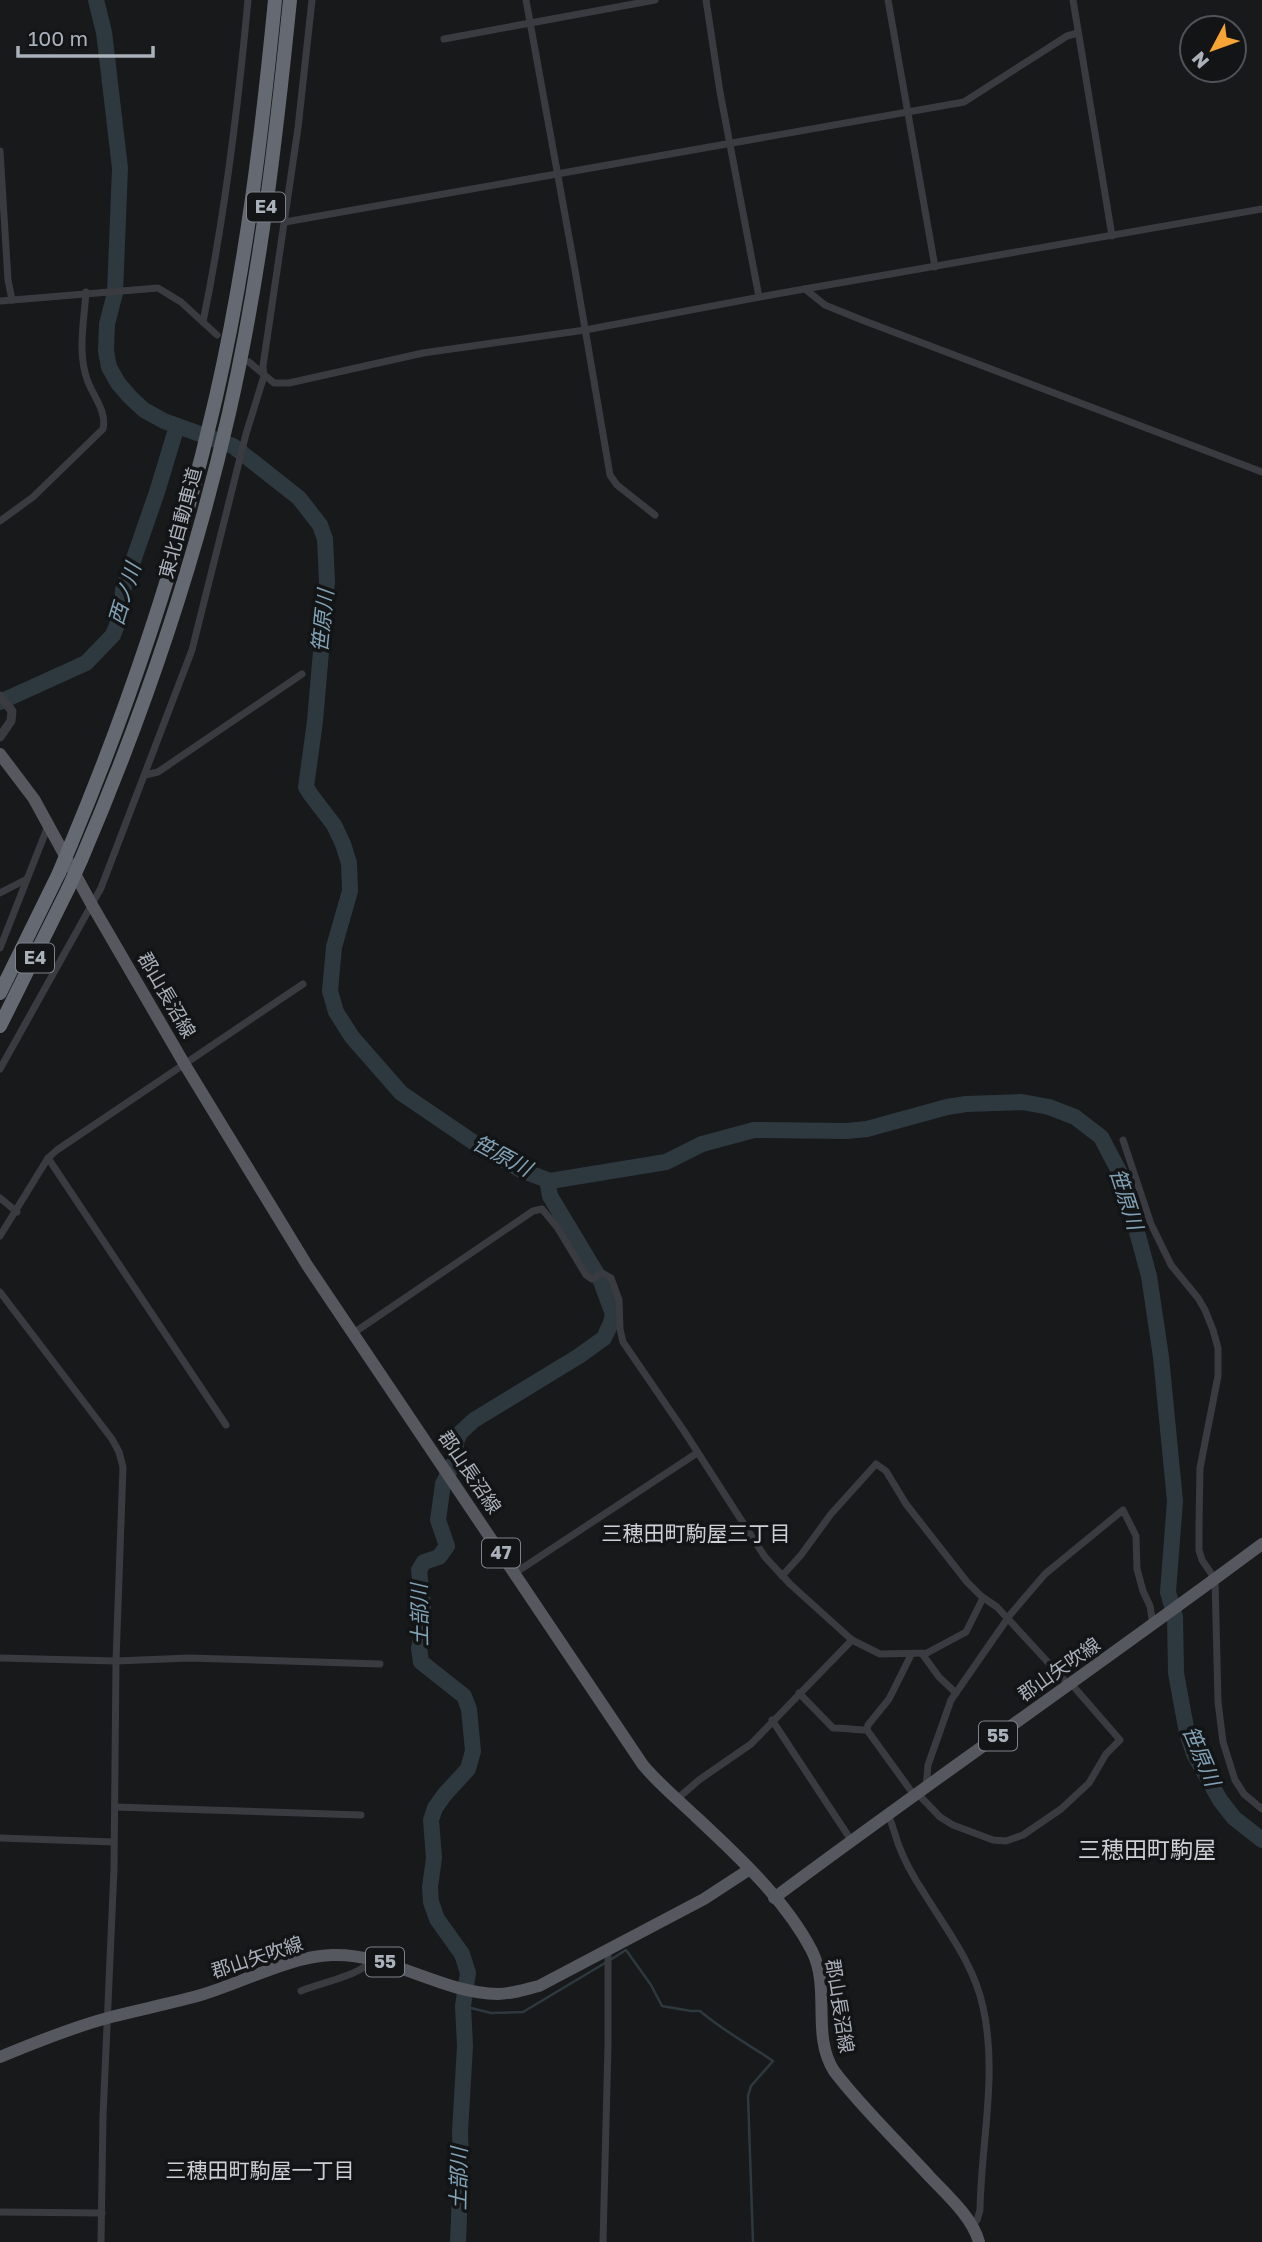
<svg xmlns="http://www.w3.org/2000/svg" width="1262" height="2242" font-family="'Golos Text','Noto Sans JP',sans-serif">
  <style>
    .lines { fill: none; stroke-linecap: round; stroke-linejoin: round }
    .stream { stroke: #2e393f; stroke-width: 2.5 }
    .river { stroke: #2e393f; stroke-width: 16 }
    .minor { stroke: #393b40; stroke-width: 7 }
    .tertiary { stroke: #393b40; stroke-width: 9 }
    .primary { stroke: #55585f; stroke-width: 12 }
    .motorway { stroke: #656971; stroke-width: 14 }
    .motorway-bridge { stroke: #656971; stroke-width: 14 }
    .labels { text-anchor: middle; stroke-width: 7; stroke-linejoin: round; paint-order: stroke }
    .shield { fill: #131416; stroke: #7d828a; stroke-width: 2 }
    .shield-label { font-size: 18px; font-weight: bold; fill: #aab1bb }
    .street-label { font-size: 19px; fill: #aab1bb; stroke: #131416 }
    .water-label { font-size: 21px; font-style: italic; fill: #81a2b6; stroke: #131416 }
    .neighbourhood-label { font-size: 21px; fill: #cccfd6; stroke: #131416 }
    .quarter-label { font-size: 23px; fill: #cccfd6; stroke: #131416 }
  </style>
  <rect width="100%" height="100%" fill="#18191b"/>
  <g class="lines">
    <g class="stream">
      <path d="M610 1960 626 1950 651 1985 662 2006 691 2011H700C722 2030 748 2044 773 2061L751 2086 748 2096 753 2242"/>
      <polyline points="463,2006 491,2013 523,2012 605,1963"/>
    </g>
    <g class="river">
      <polyline points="96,0 104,32 120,168 115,293 107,324 106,351 109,367 118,383 130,397 144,410 164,421 233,446 299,498 320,525 325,539 327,582 315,721 306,787 311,795 334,825 343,844 349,863 350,891 334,947 330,991 336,1012 352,1037 401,1093 479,1146 521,1170 550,1181 666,1162 702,1144 754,1130 847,1131 867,1129 947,1107 966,1104 1022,1102 1049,1107 1075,1117 1101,1137 1122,1177 1149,1276 1161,1357 1175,1501 1168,1592 1175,1617 1176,1673 1187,1733 1194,1754 1220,1800 1234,1818 1262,1840"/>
      <polyline points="0,702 86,663 113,635 122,612 123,590 157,492 177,426"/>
      <polyline points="458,2242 461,2167 460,2132 465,2046 463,2006 468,1973 462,1954 437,1919 431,1902 430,1887 434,1858 431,1820 435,1808 445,1794 468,1769 473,1751 469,1709 464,1696 421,1662 419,1648 422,1635 423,1606 419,1570 424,1562 439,1557 447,1546 438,1520 443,1484 455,1460 456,1442 460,1433 474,1420 579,1356 604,1338 611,1323 613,1314 600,1279 550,1196 548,1185 550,1181"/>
    </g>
    <g class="minor">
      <polyline points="526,0 575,270 610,475 617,485 655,515"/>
      <polyline points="706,0 720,92 759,297"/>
      <polyline points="888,0 935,267"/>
      <polyline points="1073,0 1112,236"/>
      <polyline points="444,39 655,0"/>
      <polyline points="0,151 8,280 12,300"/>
      <polyline points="285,222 964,102 1067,36 1078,33"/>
      <polyline points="805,289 825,305 862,320 1262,472"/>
      <polyline points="0,301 158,288 181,302 217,335"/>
      <path d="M203 322C225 215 238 108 248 0"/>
      <polyline points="249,362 274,383 289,383 423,353 585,330 776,294 1262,209"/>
      <path d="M0 521 33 497 103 429C107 412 94 397 88 382 77 354 84 322 86 292"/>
      <polyline points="145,775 158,772 302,674"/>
      <polyline points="0,893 27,879"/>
      <polyline points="0,948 48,826"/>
      <polyline points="0,1069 101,888 192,650 246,434 264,376 263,366 298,128 312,0"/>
      <polyline points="1123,1140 1151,1224 1171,1265 1198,1298 1205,1310 1213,1330 1218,1348 1218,1376 1200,1468 1199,1525 1199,1550 1202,1560 1215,1579 1218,1702 1223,1742 1235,1780 1244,1794 1262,1809"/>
      <polyline points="48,1158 226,1425"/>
      <polyline points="0,1198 17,1212"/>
      <polyline points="0,1236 48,1158 57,1150 303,984"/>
      <polyline points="0,1292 112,1439 119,1452 123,1467 116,1661 114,1869 103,2116 101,2242"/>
      <polyline points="352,1334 533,1211 542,1209 557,1227 586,1275 592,1279 602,1273 611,1278 619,1300 620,1329 623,1342 684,1431 765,1557 790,1584 852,1640 880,1654 927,1653 966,1632 983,1598"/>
      <polyline points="515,1573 697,1453"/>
      <polyline points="782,1576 801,1555 831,1514 876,1464 886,1471 906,1504 967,1582 981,1596 997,1607 1068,1684 1074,1687 1120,1740 1106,1754 1089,1783 1061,1809 1023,1835 1006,1841 993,1840 953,1825 940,1817 917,1793"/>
      <polyline points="911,1655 889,1699 868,1725 867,1730 914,1795"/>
      <polyline points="923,1655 939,1677 956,1693"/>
      <polyline points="0,1658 116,1661 189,1658 380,1664"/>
      <path d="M799 1693 833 1728C845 1728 855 1730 867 1730"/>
      <polyline points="772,1720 851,1840"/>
      <polyline points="926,1787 928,1765 951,1700 1010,1615 1045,1574 1123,1510 1136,1536 1137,1569 1143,1591 1150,1606 1153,1625"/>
      <polyline points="677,1799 699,1780 751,1744 852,1640"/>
      <polyline points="115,1807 361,1815"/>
      <path d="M888 1815C893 1825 895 1836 899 1846 905 1862 914 1878 924 1893 946 1929 974 1964 983 2007 998 2074 981 2143 980 2210L977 2220 972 2226"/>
      <polyline points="0,1838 114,1842"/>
      <path d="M301 1991C320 1983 362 1975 372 1960"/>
      <polyline points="0,2212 102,2213"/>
      <polyline points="603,2242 608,2045 608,1951"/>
    </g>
    <polyline class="tertiary" points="0,696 12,711 11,721 0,737"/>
    <g class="primary">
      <path d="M0 754 34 799 92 905 185 1065 307 1265 643 1765C658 1783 676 1798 693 1814 736 1854 785 1899 812 1951 831 1989 811 2035 834 2071 863 2109 898 2142 930 2177 948 2196 972 2217 979 2242"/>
      <path d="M774 1898C935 1778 1101 1664 1262 1544"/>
      <path d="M0 2057C36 2042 73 2027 111 2017 142 2009 173 2003 204 1994 243 1982 292 1956 332 1955 390 1953 440 1993 498 1994 512 1994 526 1989 539 1986L704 1899 750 1869"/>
    </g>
    <g class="motorway">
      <path d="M71 844C132 698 181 551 216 397 246 266 262 133 275 0"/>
      <path d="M81 860C143 715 194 567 229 413 260 277 276 139 290 0"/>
      <polyline points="0,993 59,873"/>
      <polyline points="0,1026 68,889"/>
    </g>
    <g class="motorway-bridge">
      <polyline points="59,873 71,844"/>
      <polyline points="68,889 81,860"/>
    </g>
  </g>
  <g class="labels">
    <g class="shield">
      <rect x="247" y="192.5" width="38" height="29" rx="5"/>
      <rect x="16" y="943.5" width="38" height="29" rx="5"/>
      <rect x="482" y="1538.5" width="38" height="29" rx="5"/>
      <rect x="979" y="1721.5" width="38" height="29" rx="5"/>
      <rect x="366" y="1947.5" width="38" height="29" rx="5"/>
    </g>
    <g class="shield-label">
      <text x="266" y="213">E4</text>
      <text x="35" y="964">E4</text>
      <text x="501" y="1559">47</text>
      <text x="998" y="1742">55</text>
      <text x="385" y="1968">55</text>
    </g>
    <g class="street-label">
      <text transform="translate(180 523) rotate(-75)" y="7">東北自動車道</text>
      <text transform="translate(167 995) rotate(60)" y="7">郡山長沼線</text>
      <text transform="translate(470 1472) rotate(56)" y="7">郡山長沼線</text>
      <text transform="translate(1059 1669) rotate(-35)" y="7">郡山矢吹線</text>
      <text transform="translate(257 1957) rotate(-18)" y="7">郡山矢吹線</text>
      <text transform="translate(840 2006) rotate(81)" y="7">郡山長沼線</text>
    </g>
    <g class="water-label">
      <text transform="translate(125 594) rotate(-73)" y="7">西ノ川</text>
      <text transform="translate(323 621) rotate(-84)" y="7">笹原川</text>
      <text transform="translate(502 1156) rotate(28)" y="7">笹原川</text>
      <text transform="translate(1126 1199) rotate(72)" y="7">笹原川</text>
      <text transform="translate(420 1615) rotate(-91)" y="7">土部川</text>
      <text transform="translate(1201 1756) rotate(67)" y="7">笹原川</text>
      <text transform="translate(459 2179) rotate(-89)" y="7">土部川</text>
    </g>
    <g class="neighbourhood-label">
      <text x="696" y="1541">三穂田町駒屋三丁目</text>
      <text x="260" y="2178">三穂田町駒屋一丁目</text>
    </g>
    <g class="quarter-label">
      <text x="1147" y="1858">三穂田町駒屋</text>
    </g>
  </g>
  <g transform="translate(1213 49) rotate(229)"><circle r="33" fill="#131416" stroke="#4f5358" stroke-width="2"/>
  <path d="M0-5L12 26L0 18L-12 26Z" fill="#f6a535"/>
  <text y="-10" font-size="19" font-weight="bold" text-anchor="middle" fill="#aab1bb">N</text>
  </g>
  <path d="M18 46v10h135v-10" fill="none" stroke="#aab1bb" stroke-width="3.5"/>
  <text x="28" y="46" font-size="21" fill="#aab1bb" stroke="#131416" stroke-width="5" paint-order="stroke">100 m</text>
</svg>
